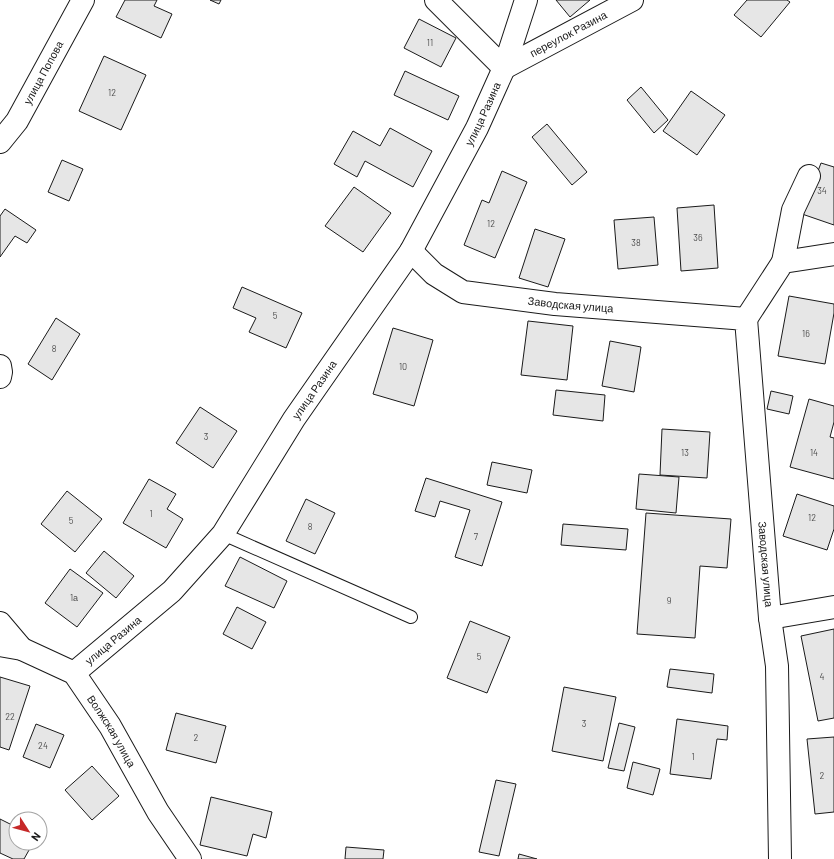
<svg xmlns="http://www.w3.org/2000/svg" width="834" height="859" font-family="Barlow,sans-serif">
  <style>
    .building { fill: #e6e6e6; stroke: #1a1a1a }
    .lines { fill: none; stroke-linecap: round; stroke-linejoin: round }
    .service-casing { stroke: #1a1a1a; stroke-width: 14 }
    .minor-casing { stroke: #1a1a1a; stroke-width: 24 }
    .service { stroke: #fff; stroke-width: 12 }
    .minor { stroke: #fff; stroke-width: 22 }
    .labels { text-anchor: middle; stroke-width: 3; stroke-linejoin: round; paint-order: stroke }
    .number-label { font-size: 9px; fill: #4d4d4d }
    .street-label { font-size: 11px; fill: #1a1a1a; stroke: #fff }
  </style>
  <rect width="100%" height="100%" fill="#fff"/>
  <g class="building">
    <polygon points="125,0 157,0 154,6 172,14 161,38 116,17"/>
    <polygon points="210,0 221,0 219,4"/>
    <polygon points="556,0 590,0 570,17"/>
    <polygon points="747,0 787,0 790,2 761,37 734,15"/>
    <polygon points="419,19 456,38 441,67 404,48"/>
    <polygon points="104,56 146,75 121,130 79,111"/>
    <polygon points="405,71 459,96 448,120 394,95"/>
    <polygon points="641,87 668,120 654,133 627,100"/>
    <polygon points="691,91 725,115 697,155 663,131"/>
    <polygon points="547,124 587,172 572,185 532,137"/>
    <polygon points="390,128 432,151 413,187 365,161 357,177 334,164 353,131 380,146"/>
    <polygon points="62,160 83,169 69,201 48,192"/>
    <polygon points="821,163 834,167 834,225 802,214"/>
    <polygon points="502,171 527,182 495,258 464,245 482,200 489,203"/>
    <polygon points="354,187 391,213 363,252 325,226"/>
    <polygon points="714,205 718,268 681,271 677,208"/>
    <polygon points="5,209 36,230 27,243 15,236 0,257 0,216"/>
    <polygon points="654,217 658,265 618,269 614,220"/>
    <polygon points="535,229 565,239 548,287 519,278"/>
    <polygon points="242,287 302,313 286,348 249,332 256,318 233,308"/>
    <polygon points="789,296 834,304 834,313 825,364 778,356"/>
    <polygon points="56,318 80,334 52,380 28,364"/>
    <polygon points="528,321 573,326 567,380 521,375"/>
    <polygon points="393,328 433,340 414,406 373,394"/>
    <polygon points="610,341 641,347 634,392 602,386"/>
    <polygon points="556,390 605,395 603,421 553,415"/>
    <polygon points="771,391 793,396 789,414 767,409"/>
    <polygon points="809,399 834,406 834,422 830,437 834,438 834,479 790,467"/>
    <polygon points="200,407 237,431 213,468 176,443"/>
    <polygon points="662,429 710,432 707,478 660,475"/>
    <polygon points="492,462 532,470 527,493 487,485"/>
    <polygon points="639,474 679,477 676,513 636,509"/>
    <polygon points="426,478 502,502 482,566 455,557 470,510 440,501 435,517 415,511"/>
    <polygon points="149,479 176,494 167,509 183,519 166,548 123,523"/>
    <polygon points="67,491 102,519 75,552 41,524"/>
    <polygon points="797,494 834,506 834,529 827,550 783,536"/>
    <polygon points="306,499 335,513 315,554 286,541"/>
    <polygon points="646,513 731,519 727,568 700,566 695,638 637,634"/>
    <polygon points="563,524 628,529 626,550 561,545"/>
    <polygon points="104,551 134,576 116,598 86,573"/>
    <polygon points="240,557 287,581 274,608 225,586"/>
    <polygon points="70,569 103,593 77,627 45,603"/>
    <polygon points="237,607 266,622 252,649 223,634"/>
    <polygon points="470,621 510,637 487,693 447,678"/>
    <polygon points="834,629 834,718 818,721 801,636"/>
    <polygon points="670,669 714,674 712,693 667,687"/>
    <polygon points="0,677 30,686 9,750 0,747"/>
    <polygon points="564,687 616,697 603,761 552,751"/>
    <polygon points="176,713 226,726 216,763 166,750"/>
    <polygon points="677,719 728,726 727,740 717,739 711,779 670,774"/>
    <polygon points="619,723 635,727 624,771 608,768"/>
    <polygon points="36,724 64,735 50,768 23,757"/>
    <polygon points="834,737 834,812 815,814 807,739"/>
    <polygon points="633,762 660,769 653,795 627,788"/>
    <polygon points="92,766 119,796 92,820 65,790"/>
    <polygon points="496,780 516,784 499,856 479,852"/>
    <polygon points="211,797 272,812 266,838 253,834 247,856 200,845"/>
    <polygon points="0,819 16,827 16,843 33,843 24,859 13,859 0,853"/>
    <polygon points="346,847 384,850 383,859 345,859"/>
    <polygon points="519,854 537,859 518,859"/>
  </g>
  <g class="lines">
    <defs>
      <polyline id="service" points="223,534 411,617"/>
      <g id="minor">
        <path id="s1" d="M436 0 504 68 632 0"/>
        <path id="s2" d="M0 142 17 121 83 0"/>
        <path id="s3" d="M411 251 434 274 463 292 555 304 746 319 770 618 777 666 780 859"/>
        <polyline points="783,262 793,210 809,176"/>
        <polyline points="746,319 783,262 834,254"/>
        <polyline points="0,366 1,372 0,377"/>
        <polyline points="770,618 834,607"/>
        <polyline points="0,623 22,649"/>
        <path id="s4" d="M0 645 22 649 74 673 110 726 158 812 190 859"/>
        <path id="s5" d="M74 673 172 591 223 534 294 419 411 251 477 128 504 68 526 0"/>
      </g>
    </defs>
    <use href="#service" class="service-casing"/>
    <use href="#minor" class="minor-casing"/>
    <use href="#service" class="service"/>
    <use href="#minor" class="minor"/>
  </g>
  <g class="labels">
    <g class="number-label">
      <text x="430" y="46">11</text>
      <text x="112" y="96">12</text>
      <text x="822" y="194">34</text>
      <text x="491" y="227">12</text>
      <text x="698" y="241">36</text>
      <text x="636" y="246">38</text>
      <text x="275" y="319">5</text>
      <text x="806" y="337">16</text>
      <text x="54" y="352">8</text>
      <text x="403" y="370">10</text>
      <text x="206" y="440">3</text>
      <text x="685" y="456">13</text>
      <text x="814" y="456">14</text>
      <text x="151" y="517">1</text>
      <text x="812" y="521">12</text>
      <text x="71" y="524">5</text>
      <text x="310" y="530">8</text>
      <text x="476" y="540">7</text>
      <text x="74" y="601">1а</text>
      <text x="669" y="604">9</text>
      <text x="479" y="660">5</text>
      <text x="822" y="680">4</text>
      <text x="10" y="720">22</text>
      <text x="584" y="727">3</text>
      <text x="196" y="741">2</text>
      <text x="43" y="749">24</text>
      <text x="693" y="760">1</text>
      <text x="822" y="779">2</text>
    </g>
    <g class="street-label">
      <text dy="4" stroke="none"><textPath href="#s1" startOffset="169">переулок Разина</textPath></text>
      <text dy="4" stroke="none"><textPath href="#s2" startOffset="82">улица Попова</textPath></text>
      <text dy="4" stroke="none"><textPath href="#s5" startOffset="699">улица Разина</textPath></text>
      <text dy="4" stroke="none"><textPath href="#s3" startOffset="175">Заводская улица</textPath></text>
      <text dy="4" stroke="none"><textPath href="#s5" startOffset="375">улица Разина</textPath></text>
      <text dy="4" stroke="none"><textPath href="#s3" startOffset="597">Заводская улица</textPath></text>
      <text dy="4" stroke="none"><textPath href="#s5" startOffset="51">улица Разина</textPath></text>
      <text dy="4" stroke="none"><textPath href="#s4" startOffset="149">Волжская улица</textPath></text>
    </g>
  </g>
  <g transform="translate(28 831) rotate(126)"><circle r="19" fill="#ffffff" stroke="#a3a3a3"/>
  <path d="M0-3L7 15L0 10L-7 15Z" fill="#c62828"/>
  <text y="-6" font-size="11" font-weight="bold" text-anchor="middle" fill="#1a1a1a">N</text>
  </g>
</svg>
